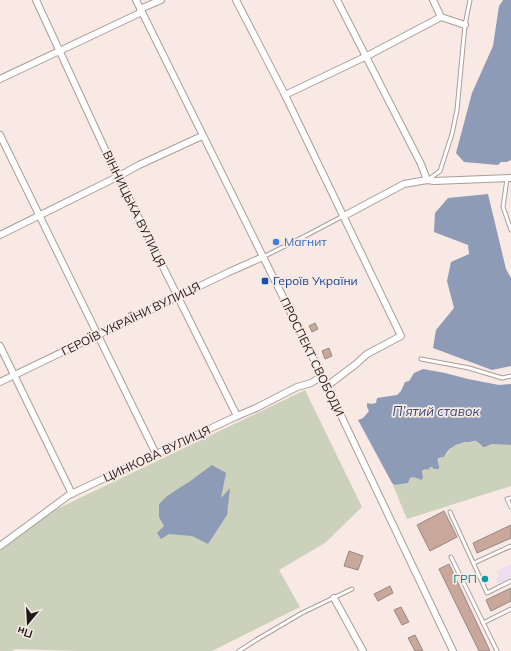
<svg xmlns="http://www.w3.org/2000/svg" width="511" height="651" font-family="Mulish,sans-serif">
  <style>
    .industrial { fill: #ede }
    .green { fill: #cbd1ba }
    .water { fill: #8d9bb7 }
    .building { fill: #c9a79a; stroke: #958883 }
    .lines { fill: none; stroke-linecap: round; stroke-linejoin: round }
    .lane-casing { stroke: #aa9d98; stroke-width: 5 }
    .street-casing { stroke: #aa9d98; stroke-width: 8 }
    .lane { stroke: #fff; stroke-width: 3 }
    .street { stroke: #fff; stroke-width: 6 }
    .shop-dot { fill: #3f7fe0; stroke: #f8e9e4; stroke-width: 1.5 }
    .transit-dot { fill: #1a4fb4; stroke: #f8e9e4; stroke-width: 1.5 }
    .culture-dot { fill: #0f9aa8; stroke: #f8e9e4; stroke-width: 1.5 }
    .labels { text-anchor: middle; stroke-width: 3.5; stroke-linejoin: round; paint-order: stroke }
    .street-label { font-size: 12px; fill: #1e1918; stroke: #f8e9e4 }
    .shop-label { font-size: 12px; fill: #366cbe; stroke: #f8e9e4; text-anchor: start }
    .transit-label { font-size: 12px; fill: #164399; stroke: #f8e9e4; text-anchor: start }
    .culture-label { font-size: 12px; fill: #0d838f; stroke: #f8e9e4; text-anchor: end }
    .water-label { font-size: 13px; font-style: italic; fill: #384b75; stroke: #f8e9e4 }
  </style>
  <rect width="100%" height="100%" fill="#f8e9e4"/>
  <polygon class="industrial" points="511,564 511,578 498,584 496,578 499,577 496,571"/>
  <g class="green">
    <polygon points="305,390 362,507 325,543 279,570 300,607 212,651 79,651 15,649 12,651 0,651 0,551 36,519"/>
    <path d="M472 440 478 441 481 445 485 447 492 444 511 445V486L407 519 392 483 395 485 408 483 410 478H423L422 471 425 469 427 470 430 467 439 466C437 460 438 457 444 457L453 446 460 444 464 442H467Z"/>
  </g>
  <g class="water">
    <polygon points="503,0 511,0 511,160 507,162 501,162 498,165 464,162 456,153 472,93 493,46 499,6"/>
    <polygon points="488,194 506,269 511,278 511,366 492,370 433,348 436,330 454,308 447,281 451,262 469,254 468,245 434,232 435,213 448,198"/>
    <path d="M423 369 445 373 468 379 499 385 511 384V445L492 444 485 447H483C473 436 475 443 464 442 461 444 457 444 454 446 450 448 446 453 444 457 433 458 440 462 439 469H434L432 467H430L429 469 427 470 425 469 422 471 423 478 421 480C418 478 414 477 410 478L408 483 395 485 392 483 358 420 363 418 369 411 367 407V403L371 404 376 403 377 398 397 395 401 391 405 382 409 381 414 373Z"/>
    <polygon points="212,465 226,473 221,498 230,488 227,515 208,544 192,536 169,534 161,539 157,533 164,526 159,517 159,504 166,497 176,490 189,482"/>
  </g>
  <g class="building">
    <polygon points="315,323 318,329 312,332 309,326"/>
    <polygon points="329,348 332,356 325,359 322,351"/>
    <polygon points="444,511 457,537 430,551 417,525"/>
    <polygon points="511,525 511,538 477,553 473,543"/>
    <polygon points="349,551 363,556 358,570 344,566"/>
    <polygon points="449,564 490,651 479,651 439,569"/>
    <polygon points="390,586 393,593 378,601 374,594"/>
    <polygon points="511,588 511,601 491,611 486,600"/>
    <polygon points="401,607 409,622 402,625 394,610"/>
    <polygon points="415,635 423,651 415,651 408,638"/>
  </g>
  <g class="lines">
    <defs>
      <g id="lane">
        <polyline points="429,179 440,171 452,134 457,110 465,25 470,0"/>
        <polyline points="507,179 503,207 511,230"/>
        <polyline points="263,257 309,234 343,216"/>
        <polyline points="421,359 469,368 502,378 511,376"/>
        <polyline points="511,498 507,499 511,507"/>
        <polyline points="450,512 487,593 511,581"/>
        <polyline points="451,557 497,651"/>
        <polyline points="474,563 511,546"/>
        <polyline points="483,623 511,609"/>
        <polyline points="239,651 256,640 302,613 352,589"/>
      </g>
      <g id="street">
        <polyline points="36,0 109,158 237,416"/>
        <polyline points="136,0 327,386 453,651"/>
        <polyline points="236,0 285,95 401,336 367,354 356,364 327,386"/>
        <polyline points="337,0 421,164 427,180"/>
        <polyline points="433,0 441,17"/>
        <polyline points="140,9 161,0"/>
        <polyline points="0,79 142,12"/>
        <polyline points="285,95 367,56 441,17 465,25"/>
        <polyline points="0,135 156,454"/>
        <polyline points="344,216 404,184 427,180 434,181 511,178"/>
        <polyline points="0,235 119,176 139,165 202,136"/>
        <polyline points="0,346 72,494"/>
        <polyline points="0,382 229,272 263,257"/>
        <polyline points="0,546 69,495 237,416 256,408 297,387 311,383 322,376"/>
        <polyline points="334,598 363,651"/>
      </g>
    </defs>
    <use href="#lane" class="lane-casing"/>
    <use href="#street" class="street-casing"/>
    <use href="#lane" class="lane"/>
    <use href="#street" class="street"/>
  </g>
  <circle class="shop-dot" cx="276" cy="242" r="4"/>
  <rect class="transit-dot" x="261" y="277" width="8" height="8" rx="2"/>
  <circle class="culture-dot" cx="485" cy="579" r="4"/>
  <g class="labels">
    <g class="street-label">
      <text transform="translate(134 209) rotate(64)" y="4">ВІННИЦЬКА ВУЛИЦЯ</text>
      <text transform="translate(131 319) rotate(-26)" y="4">ГЕРОЇВ УКРАЇНИ ВУЛИЦЯ</text>
      <text transform="translate(312 357) rotate(64)" y="4">ПРОСПЕКТ СВОБОДИ</text>
      <text transform="translate(157 454) rotate(-25)" y="4">ЦИНКОВА ВУЛИЦЯ</text>
    </g>
    <g class="shop-label">
      <text x="284" y="246">Магнит</text>
    </g>
    <g class="transit-label">
      <text x="273" y="285">Героїв України</text>
    </g>
    <g class="culture-label">
      <text x="477" y="583">ГРП</text>
    </g>
    <g class="water-label">
      <text x="436" y="416">П’ятий ставок</text>
    </g>
  </g>
  <g transform="translate(28 623) rotate(198)" stroke="#f8e9e4" stroke-width="3" paint-order="stroke">
  <path d="M0-3L7 15L0 10L-7 15Z" fill="#1e1918"/>
  <text y="-6" font-size="11" font-weight="bold" text-anchor="middle" fill="#1e1918">Пн</text>
  </g>
</svg>
